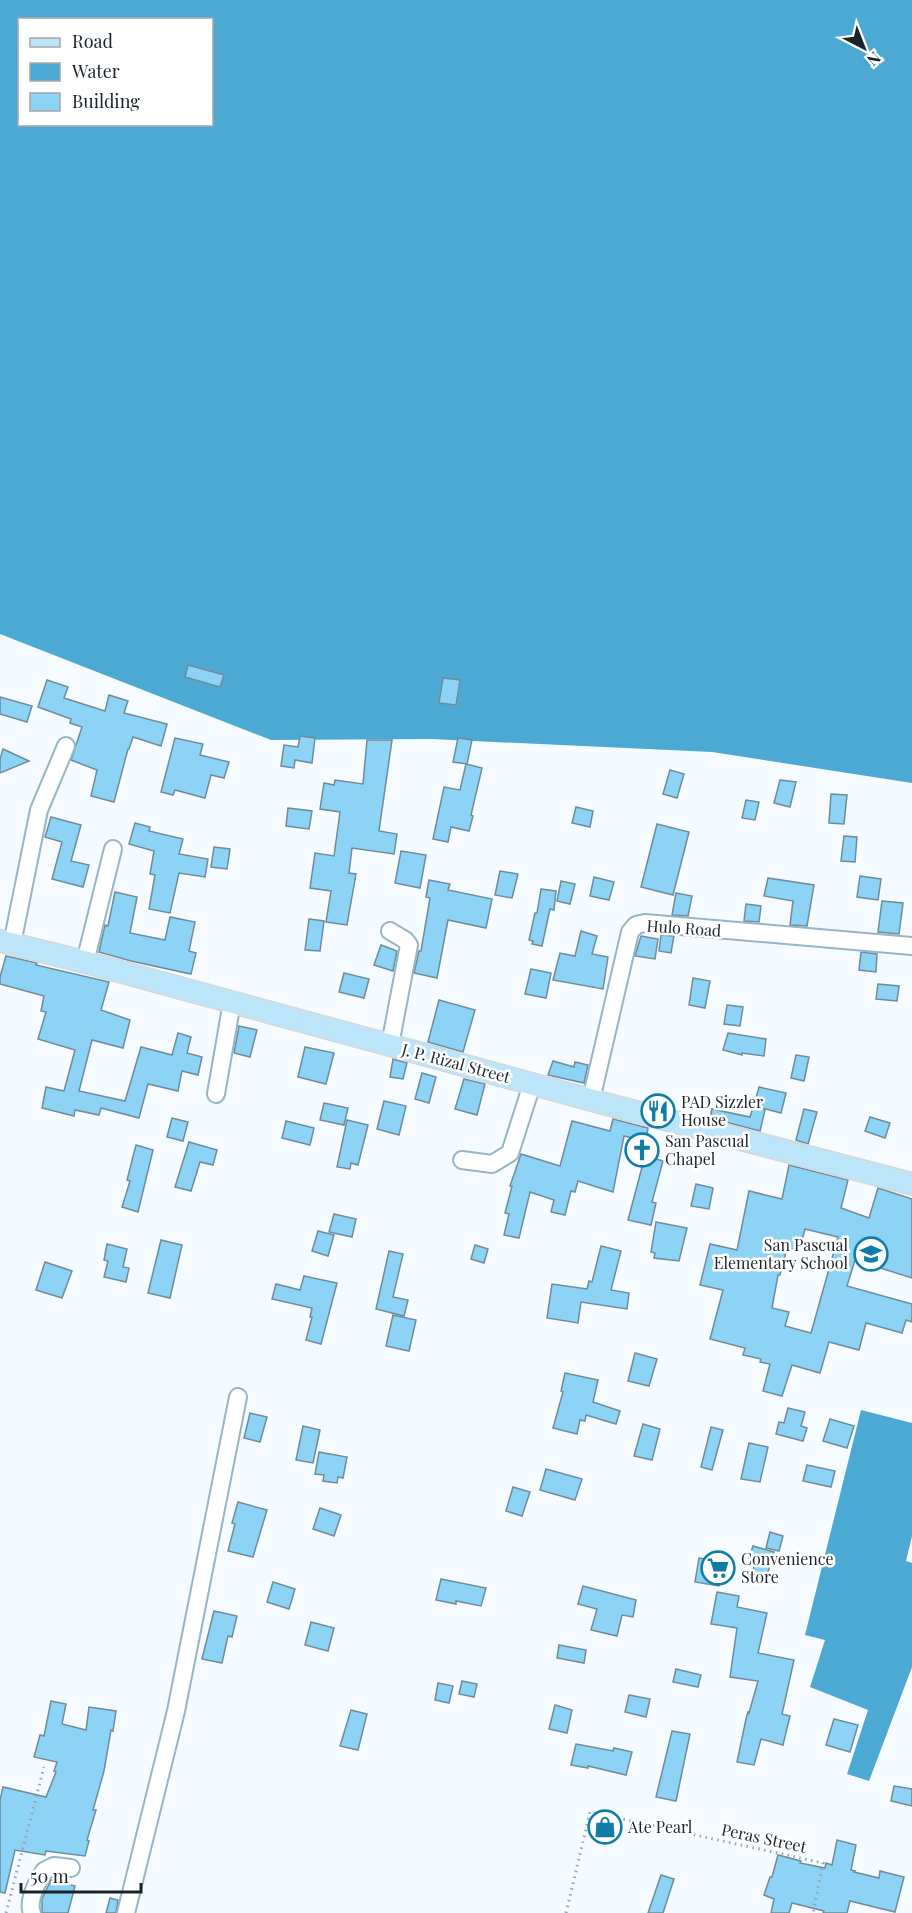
<svg xmlns="http://www.w3.org/2000/svg" width="912" height="1913" font-family="'Playfair Display',serif">
  <style>
    .water { fill: #4ca9d3; fill-rule: evenodd }
    .building { fill: #8dd3f6; stroke: #6e8c9b; stroke-width: 1.5; fill-rule: evenodd }
    .lines { fill: none; stroke-linecap: round; stroke-linejoin: round }
    .minor-casing { stroke: #96b5c5; stroke-width: 20 }
    .major-casing { stroke: #d5d8d9; stroke-width: 24 }
    .path { stroke: #9aa3a8; stroke-width: 3; stroke-dasharray: 1.5 4.5; stroke-linecap: butt }
    .minor { stroke: #fff; stroke-width: 16 }
    .major { stroke: #bce5f9; stroke-width: 21 }
    .labels { text-anchor: middle; stroke-width: 5; stroke-linejoin: round; paint-order: stroke }
    .street-label { font-size: 16px; fill: #18242a; stroke: #fff }
    .poi-label { font-size: 16px; fill: #18242a; stroke: #fff; text-anchor: start }
  </style>
  <rect width="100%" height="100%" fill="#f5fbff"/>
  <g class="water">
    <path d="M0 0H912V783L712 752 431 739 271 740 0 634ZM20 20H212V124H20Z"/>
    <polygon points="861,1410 912,1423 912,1536 906,1561 912,1563 912,1667 869,1781 847,1774 868,1710 810,1687 825,1640 805,1635"/>
  </g>
  <g class="building">
    <polygon points="188,665 224,675 220,687 185,677"/>
    <polygon points="443,678 460,680 456,705 439,703"/>
    <polygon points="47,680 68,687 64,698 105,711 109,695 128,701 124,713 167,724 161,746 133,737 129,749 128,749 114,802 91,796 97,770 71,760 82,727 70,723 71,719 38,707"/>
    <polygon points="0,697 32,706 27,722 0,714"/>
    <polygon points="300,736 315,738 312,763 295,760 294,768 281,766 284,745 298,747"/>
    <polygon points="175,738 203,744 200,755 229,762 224,778 211,775 205,798 175,790 173,795 161,792"/>
    <polygon points="458,738 472,740 467,764 453,762"/>
    <polygon points="367,740 392,740 379,831 397,834 394,854 352,848 349,873 356,874 347,925 326,922 331,891 310,888 315,853 334,856 340,812 320,809 324,783 334,785 335,780 363,784"/>
    <polygon points="3,749 29,761 0,773 0,759"/>
    <polygon points="466,764 482,768 471,815 473,816 469,831 451,827 448,842 433,839 444,787 460,790"/>
    <polygon points="670,770 684,774 677,798 663,794"/>
    <polygon points="780,780 796,782 790,807 774,803"/>
    <polygon points="831,794 847,795 844,824 829,823"/>
    <polygon points="746,800 759,802 755,820 742,818"/>
    <polygon points="576,807 593,811 590,827 572,823"/>
    <polygon points="288,808 312,811 309,829 286,826"/>
    <polygon points="51,817 81,825 71,861 89,865 83,887 52,879 62,842 45,837"/>
    <polygon points="135,823 150,827 149,831 183,839 179,854 208,859 205,877 179,873 170,913 149,909 155,875 150,874 154,851 129,844"/>
    <polygon points="657,824 689,832 673,895 641,887"/>
    <polygon points="844,836 857,837 855,862 841,861"/>
    <polygon points="214,847 230,849 227,869 211,867"/>
    <polygon points="401,851 426,855 420,888 395,883"/>
    <polygon points="500,871 518,874 512,898 495,895"/>
    <polygon points="860,876 881,879 878,900 857,897"/>
    <polygon points="594,877 614,882 609,900 590,896"/>
    <polygon points="768,878 814,885 807,926 790,925 793,901 764,896"/>
    <polygon points="429,880 450,884 448,890 492,899 486,928 448,920 437,978 414,973 419,951 421,951 430,898 426,897"/>
    <polygon points="561,881 575,884 570,904 557,901"/>
    <polygon points="541,889 556,891 554,910 550,909 542,946 532,944 533,941 529,940 535,913 537,913"/>
    <polygon points="115,892 137,897 130,933 165,940 170,917 195,922 189,951 196,953 191,974 131,961 99,952 105,925 108,926"/>
    <polygon points="676,893 692,896 688,916 672,915"/>
    <polygon points="882,901 903,903 899,934 878,932"/>
    <polygon points="746,904 761,906 759,922 744,921"/>
    <polygon points="309,919 324,921 320,951 305,950"/>
    <polygon points="581,931 597,936 592,954 608,957 603,989 553,980 560,953 575,956"/>
    <polygon points="661,935 674,936 671,953 659,951"/>
    <polygon points="641,936 658,939 655,959 635,956"/>
    <polygon points="381,945 397,951 393,971 374,965"/>
    <polygon points="861,952 877,954 876,972 859,970"/>
    <polygon points="6,956 37,963 36,965 109,982 101,1010 130,1020 123,1048 92,1040 79,1091 125,1101 141,1047 172,1055 178,1033 191,1037 187,1053 202,1057 198,1075 182,1071 178,1091 148,1084 139,1118 101,1108 99,1115 75,1110 74,1116 42,1108 46,1087 64,1091 75,1050 38,1039 46,1012 41,1011 44,996 0,984 0,977"/>
    <polygon points="531,969 551,973 546,998 525,994"/>
    <polygon points="344,973 369,979 364,998 339,992"/>
    <polygon points="693,978 710,981 705,1008 689,1005"/>
    <polygon points="878,984 899,986 897,1001 876,999"/>
    <polygon points="439,1000 475,1010 463,1052 428,1042"/>
    <polygon points="727,1005 743,1007 740,1026 724,1024"/>
    <polygon points="239,1026 257,1030 250,1057 234,1053"/>
    <polygon points="728,1033 766,1039 764,1056 742,1053 742,1055 723,1050"/>
    <polygon points="305,1047 334,1053 326,1084 298,1077"/>
    <polygon points="796,1055 809,1057 804,1081 791,1078"/>
    <polygon points="393,1059 407,1063 403,1079 390,1077"/>
    <polygon points="553,1061 574,1067 575,1062 588,1065 584,1083 548,1075"/>
    <polygon points="422,1073 436,1077 429,1103 415,1099"/>
    <polygon points="464,1079 485,1084 477,1115 455,1109"/>
    <polygon points="759,1087 786,1093 781,1113 754,1106"/>
    <polygon points="384,1101 406,1106 399,1135 377,1129"/>
    <polygon points="324,1103 348,1108 344,1125 320,1120"/>
    <polygon points="753,1107 765,1110 760,1131 710,1118 712,1109 750,1117"/>
    <polygon points="804,1109 817,1112 808,1144 796,1140"/>
    <polygon points="870,1117 890,1123 885,1138 865,1131"/>
    <polygon points="172,1118 188,1122 183,1141 167,1137"/>
    <polygon points="613,1119 648,1128 646,1141 624,1136 613,1192 578,1181 575,1192 571,1191 565,1215 551,1212 554,1200 530,1192 519,1238 504,1235 509,1214 505,1213 512,1186 510,1186 521,1154 560,1166 572,1121 610,1131"/>
    <polygon points="347,1120 368,1125 358,1165 351,1163 350,1169 337,1167"/>
    <polygon points="286,1121 314,1128 310,1145 282,1138"/>
    <polygon points="189,1142 217,1150 213,1165 200,1162 191,1191 175,1187"/>
    <polygon points="136,1145 153,1150 138,1212 122,1207 130,1181 127,1180"/>
    <polygon points="645,1156 663,1161 652,1202 656,1203 651,1225 628,1220"/>
    <path d="M789 1165 848 1180 841 1208 869 1218 878 1188 912 1199V1278L855 1260 847 1286 912 1304V1322L906 1320 902 1333 866 1323 859 1350 829 1342 820 1373 792 1365 782 1396 763 1391 770 1364 760 1362 761 1359 743 1355 745 1348 710 1339 723 1290 700 1285 710 1244 737 1250 749 1191 782 1199ZM805 1229 838 1237 811 1333 785 1326 789 1312 772 1308 778 1275H780L787 1248 799 1251Z"/>
    <polygon points="696,1184 713,1188 709,1209 691,1206"/>
    <polygon points="334,1214 356,1219 352,1237 329,1232"/>
    <polygon points="656,1222 687,1228 679,1261 654,1258 655,1253 651,1252"/>
    <polygon points="318,1231 334,1235 328,1256 312,1251"/>
    <polygon points="161,1240 182,1245 170,1298 148,1293"/>
    <polygon points="107,1244 127,1249 123,1267 129,1268 126,1282 104,1277 108,1261 104,1260"/>
    <polygon points="475,1245 488,1249 484,1263 471,1259"/>
    <polygon points="601,1246 621,1251 611,1290 629,1293 627,1309 581,1302 578,1323 547,1318 552,1284 587,1289 589,1281 592,1282"/>
    <polygon points="389,1251 403,1254 393,1297 408,1300 404,1316 376,1309"/>
    <polygon points="45,1262 72,1271 62,1298 36,1290"/>
    <polygon points="304,1276 337,1283 321,1344 306,1340 312,1317 310,1317 312,1308 272,1299 276,1284 300,1290"/>
    <polygon points="393,1315 416,1320 409,1351 386,1346"/>
    <polygon points="635,1353 657,1359 649,1386 628,1381"/>
    <polygon points="565,1373 598,1380 593,1402 620,1411 616,1424 586,1415 585,1421 580,1420 577,1434 553,1428 563,1392 561,1391"/>
    <polygon points="788,1408 805,1412 801,1426 807,1428 803,1441 776,1434 779,1422 784,1423"/>
    <polygon points="250,1413 267,1417 260,1442 244,1438"/>
    <polygon points="830,1419 854,1426 847,1448 823,1441"/>
    <polygon points="643,1424 660,1429 652,1460 634,1456"/>
    <polygon points="303,1426 320,1430 313,1463 296,1460"/>
    <polygon points="711,1427 723,1430 712,1470 701,1467"/>
    <polygon points="749,1443 768,1447 760,1482 741,1479"/>
    <polygon points="319,1452 347,1457 343,1478 338,1477 337,1483 323,1481 324,1475 315,1474"/>
    <polygon points="807,1465 835,1471 831,1487 803,1481"/>
    <polygon points="546,1469 582,1479 575,1500 540,1490"/>
    <polygon points="513,1487 530,1492 522,1516 506,1511"/>
    <polygon points="238,1502 267,1510 253,1557 228,1551 235,1524 232,1523"/>
    <polygon points="320,1508 341,1515 334,1536 313,1529"/>
    <polygon points="770,1532 783,1536 779,1551 766,1548"/>
    <polygon points="753,1546 774,1552 766,1579 752,1577 755,1560 749,1559"/>
    <polygon points="699,1558 723,1562 719,1586 695,1582"/>
    <polygon points="441,1579 486,1588 481,1606 456,1601 456,1604 436,1600"/>
    <polygon points="273,1582 295,1589 289,1609 267,1602"/>
    <polygon points="583,1586 636,1600 633,1617 622,1615 617,1636 591,1630 597,1609 578,1604"/>
    <polygon points="717,1592 739,1596 737,1607 767,1613 758,1653 794,1660 782,1714 790,1716 783,1745 761,1739 754,1765 737,1762 746,1719 748,1712 749,1713 758,1681 730,1677 737,1628 711,1624"/>
    <polygon points="214,1611 237,1616 232,1637 228,1636 222,1663 202,1659"/>
    <polygon points="311,1622 334,1628 328,1651 305,1645"/>
    <polygon points="559,1645 586,1650 584,1663 557,1658"/>
    <polygon points="676,1669 701,1675 698,1687 673,1682"/>
    <polygon points="462,1681 477,1684 474,1697 459,1694"/>
    <polygon points="438,1683 453,1686 449,1703 435,1700"/>
    <polygon points="629,1695 650,1699 646,1717 625,1712"/>
    <polygon points="51,1701 66,1704 62,1724 86,1730 89,1707 116,1711 113,1731 111,1730 104,1771 93,1810 96,1810 87,1840 89,1841 85,1856 46,1851 45,1855 15,1850 5,1893 0,1892 0,1800 3,1787 46,1797 56,1772 54,1771 57,1762 34,1757 40,1735 44,1736"/>
    <polygon points="555,1705 572,1710 567,1733 549,1729"/>
    <polygon points="351,1710 367,1714 358,1750 340,1746"/>
    <polygon points="834,1719 858,1725 850,1752 826,1745"/>
    <polygon points="672,1731 690,1734 676,1801 656,1797"/>
    <polygon points="576,1744 613,1751 614,1748 632,1752 626,1775 588,1766 588,1768 571,1765"/>
    <polygon points="894,1786 912,1789 912,1806 891,1801"/>
    <polygon points="837,1840 856,1845 851,1870 855,1871 854,1872 879,1878 880,1871 904,1877 895,1912 850,1901 847,1913 823,1913 824,1911 792,1903 789,1913 771,1913 774,1899 764,1895 770,1877 772,1877 778,1855 801,1861 800,1863 825,1868 826,1863 832,1865"/>
    <polygon points="661,1875 674,1879 663,1913 648,1913"/>
    <polygon points="51,1880 75,1886 68,1913 42,1913 42,1899"/>
    <polygon points="110,1898 118,1900 116,1913 106,1913"/>
  </g>
  <g class="lines">
    <defs>
      <g id="minor">
        <polyline points="390,931 405,940 409,945 390,1045"/>
        <polyline points="12,944 39,810 66,746"/>
        <polyline points="85,962 113,849"/>
        <polyline points="216,1094 232,1002"/>
        <polyline points="591,1100 630,932 636,925 645,923 912,946"/>
        <polyline points="462,1160 492,1164 510,1153 532,1084"/>
        <path d="M32 1913C27 1901 37 1882 44 1871L54 1866 71 1868"/>
        <polyline points="126,1913 176,1711 238,1397"/>
      </g>
      <polyline id="major" points="0,941 85,962 591,1100 912,1184"/>
    </defs>
    <use href="#minor" class="minor-casing"/>
    <use href="#major" class="major-casing"/>
    <g class="path">
      <polyline points="6,1913 44,1767"/>
      <polyline points="566,1913 590,1812 823,1863 813,1913"/>
    </g>
    <use href="#minor" class="minor"/>
    <use href="#major" class="major"/>
  </g>
  <defs>
    <symbol id="restaurant-ring" viewBox="-11 -11 22 22"><circle r="9.5" fill="#fff" stroke="#107da6" stroke-width="1.5"/><path d="M-5-6h1v4h1v-4h1v4h1v-4h1v5L-1.5 .5V6h-2V.5L-5-1ZM5-6V6H3V1.5H1.5Q1.5-4 5-6Z" fill="#107da6"/></symbol>
    <symbol id="church-ring" viewBox="-11 -11 22 22"><circle r="9.5" fill="#fff" stroke="#107da6" stroke-width="1.5"/><path d="M-1.2-6h2.4v3.5h3.3v2.4h-3.3V6h-2.4V-.1h-3.3v-2.4h3.3Z" fill="#107da6"/></symbol>
    <symbol id="school-ring" viewBox="-11 -11 22 22"><circle r="9.5" fill="#fff" stroke="#107da6" stroke-width="1.5"/><path d="M0-5L7-2L0 1L-7-2ZM-4 1L0 2.5L4 1V4Q0 6-4 4Z" fill="#107da6"/></symbol>
    <symbol id="supermarket-ring" viewBox="-11 -11 22 22"><circle r="9.5" fill="#fff" stroke="#107da6" stroke-width="1.5"/><path d="M-6-5.5h2.5l.6 2H6L4.5 2H-2.5L-4.4-4H-6ZM-1.5 3.2a1.3 1.3 0 1 0 .1 0ZM3 3.2a1.3 1.3 0 1 0 .1 0Z" fill="#107da6"/></symbol>
    <symbol id="shop-ring" viewBox="-11 -11 22 22"><circle r="9.5" fill="#fff" stroke="#107da6" stroke-width="1.5"/><path d="M-5-2.5h2.3a2.7 3.5 0 0 1 5.4 0H5L5.5 6h-11ZM-1.5-2.5h3a1.5 2.3 0 0 0-3 0Z" fill="#107da6"/></symbol>
  </defs>
  <g fill-rule="evenodd">
    <use href="#restaurant-ring" x="639" y="1092" width="38" height="38"/>
    <use href="#church-ring" x="623" y="1131" width="38" height="38"/>
    <use href="#school-ring" x="852" y="1235" width="38" height="38"/>
    <use href="#supermarket-ring" x="699" y="1549" width="38" height="38"/>
    <use href="#shop-ring" x="586" y="1808" width="38" height="38"/>
  </g>
  <g class="labels">
    <g class="street-label">
      <text transform="translate(684 928) rotate(4)" y="6">Hulo Road</text>
      <text transform="translate(456 1063) rotate(15)" y="6">J. P. Rizal Street</text>
      <text transform="translate(764 1838) rotate(12)" y="6">Peras Street</text>
    </g>
    <g class="poi-label">
      <text x="681" y="1108">PAD Sizzler<tspan x="681" dy="18">House</tspan></text>
      <text x="665" y="1147">San Pascual<tspan x="665" dy="18">Chapel</tspan></text>
      <text x="848" y="1251" text-anchor="end">San Pascual<tspan x="848" dy="18">Elementary School</tspan></text>
      <text x="741" y="1565">Convenience<tspan x="741" dy="18">Store</tspan></text>
      <text x="628" y="1833">Ate Pearl</text>
    </g>
  </g>
  <rect x="18" y="18" width="195" height="108" fill="#ffffff" stroke="#a3a7aa" stroke-width="1.5"/>
  <rect x="30" y="38" width="30" height="9" fill="#bce5f9" stroke="#a3a7aa" stroke-width="1.5"/>
  <text x="72" y="48" font-size="18" fill="#18242a">Road</text>
  <rect x="30" y="63" width="30" height="18" fill="#4ca9d3" stroke="#a3a7aa" stroke-width="1.5"/>
  <text x="72" y="78" font-size="18" fill="#18242a">Water</text>
  <rect x="30" y="93" width="30" height="18" fill="#8dd3f6" stroke="#a3a7aa" stroke-width="1.5"/>
  <text x="72" y="108" font-size="18" fill="#18242a">Building</text>
  <g transform="translate(864 48) rotate(138)" stroke="#ffffff" stroke-width="4.5" paint-order="stroke">
  <path d="M0-4.5L10 22L0 15L-10 22Z" fill="#18242a"/>
  <text y="-9" font-size="16" font-weight="bold" text-anchor="middle" fill="#18242a">N</text>
  </g>
  <path d="M21 1883v9h120v-9" fill="none" stroke="#18242a" stroke-width="3"/>
  <text x="30" y="1883" font-size="18" fill="#18242a" stroke="#ffffff" stroke-width="4.5" paint-order="stroke">50 m</text>
</svg>
